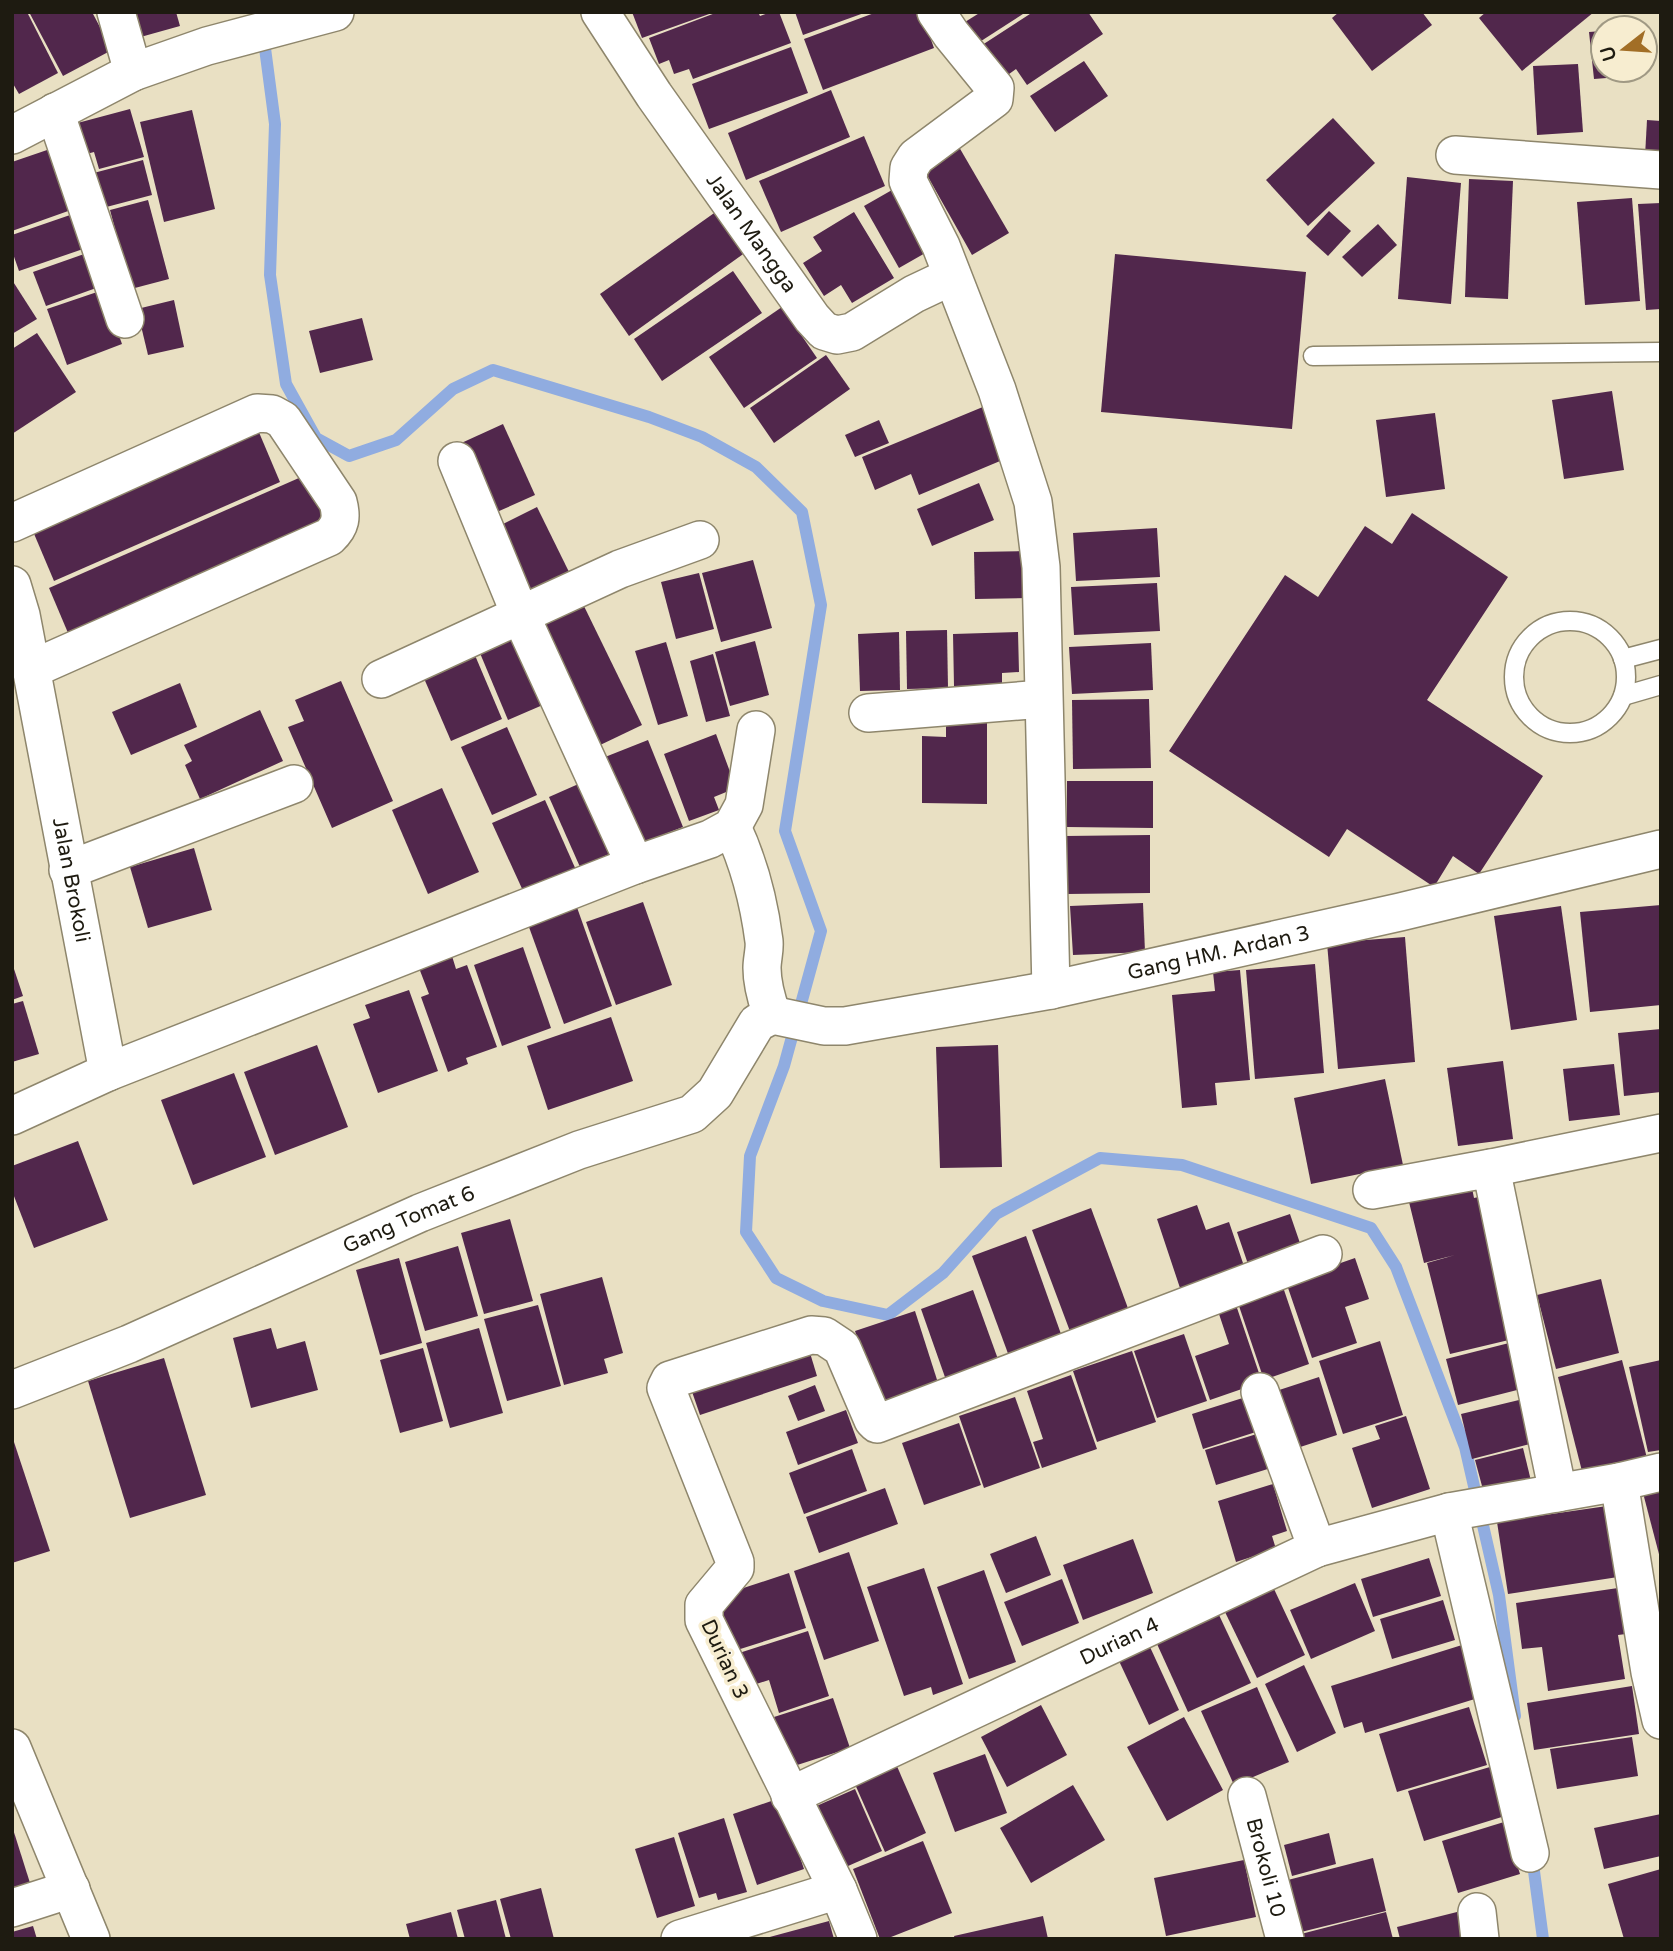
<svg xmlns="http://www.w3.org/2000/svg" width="1673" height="1951" font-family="'Varela Round',sans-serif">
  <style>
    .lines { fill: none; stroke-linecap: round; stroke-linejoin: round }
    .stream { stroke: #90ace0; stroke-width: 12 }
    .building { fill: #51274c }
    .lane-casing { stroke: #8e866c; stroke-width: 21 }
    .street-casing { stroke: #8e866c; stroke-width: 40 }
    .lane { stroke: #fff; stroke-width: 18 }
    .street { stroke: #fff; stroke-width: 37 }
    .labels { text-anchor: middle; stroke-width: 7; stroke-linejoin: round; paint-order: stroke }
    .street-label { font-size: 21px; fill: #1e1b11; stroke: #f7edd0 }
  </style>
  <rect width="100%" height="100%" fill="#e9e0c3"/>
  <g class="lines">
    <g class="stream">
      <polyline points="263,33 275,124 270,275 286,384 316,438 349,456 396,440 453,389 493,370 649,417 702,437 756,467 802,512 821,605 785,831 821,931 784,1066 750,1156 746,1232 776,1278 823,1301 888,1315 943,1273 996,1214 1100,1158 1182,1165 1371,1228 1396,1267 1465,1447 1499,1595 1515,1716"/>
      <polyline points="1532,1856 1543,1939"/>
    </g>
  </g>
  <g class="building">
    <polygon points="12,12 27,12 58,73 19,94 12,82"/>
    <polygon points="29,12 92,12 112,50 63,76"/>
    <polygon points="130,12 176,12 180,26 137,38"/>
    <polygon points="632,12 712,12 712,13 642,38"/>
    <polygon points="718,12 758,12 760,16 771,12 779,12 791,43 693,79 689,69 674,74 669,60 659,64 649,38"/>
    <polygon points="795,12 864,12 864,13 803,35"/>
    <polygon points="877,12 921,12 934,48 823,90 804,39"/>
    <polygon points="981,12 1026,12 978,43 965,22"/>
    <polygon points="1033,12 1088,12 1103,34 1027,85 1016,69 998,82 976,49"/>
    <polygon points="1339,12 1422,12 1432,25 1372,71 1332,18"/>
    <polygon points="1486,12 1594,12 1522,71 1479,18"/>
    <polygon points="1603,31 1603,70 1644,70 1645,75 1594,79 1589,32"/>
    <polygon points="791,47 808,93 709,129 692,84"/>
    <polygon points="1084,61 1108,96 1055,132 1030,96"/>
    <polygon points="1578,64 1583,132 1537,135 1533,66"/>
    <polygon points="831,90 850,137 746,180 728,133"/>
    <polygon points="130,109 144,157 99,169 94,152 79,156 70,125"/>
    <polygon points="192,110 215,209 164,222 140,122"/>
    <polygon points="1333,118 1375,163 1308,226 1266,180"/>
    <polygon points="1647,120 1661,121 1661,157 1645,156"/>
    <polygon points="864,136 885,186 781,232 759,181"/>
    <polygon points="959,147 1009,233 972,255 923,168"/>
    <polygon points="50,149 71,210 12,231 12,162"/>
    <polygon points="143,160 152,195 95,210 86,175"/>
    <polygon points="1407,177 1461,183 1451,304 1398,299"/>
    <polygon points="1469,179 1513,181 1508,299 1465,297"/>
    <polygon points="899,186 934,248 899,268 864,206"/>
    <polygon points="1632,198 1640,301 1585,305 1577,202"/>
    <polygon points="148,200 169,279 131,289 110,210"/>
    <polygon points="1661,203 1661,309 1646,310 1638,204"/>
    <polygon points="717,211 746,252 629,336 600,294"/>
    <polygon points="1329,211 1351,231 1328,256 1306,236"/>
    <polygon points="854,212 894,278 852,303 841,285 824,296 803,263 822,251 813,237"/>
    <polygon points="73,214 86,248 19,271 12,251 12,235"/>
    <polygon points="1378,224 1397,245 1362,277 1342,257"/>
    <polygon points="87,253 99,287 46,306 33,272"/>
    <polygon points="1115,254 1306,272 1292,429 1101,412"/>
    <polygon points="733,271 762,313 662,381 634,339"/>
    <polygon points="12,280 37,319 12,334"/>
    <polygon points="103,290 122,344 67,365 47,309"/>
    <polygon points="174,300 184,347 148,355 137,309"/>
    <polygon points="782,307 817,358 744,408 709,357"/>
    <polygon points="362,318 373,360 320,373 309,331"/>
    <polygon points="37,333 76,392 12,434 12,349"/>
    <polygon points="826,355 850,389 774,443 750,408"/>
    <polygon points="1612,391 1624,470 1564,479 1552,400"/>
    <polygon points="990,404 1012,456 919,495 911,474 875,490 862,457"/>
    <polygon points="1435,413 1445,489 1386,497 1376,420"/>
    <polygon points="879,420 889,443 855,457 845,435"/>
    <polygon points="503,424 535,495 488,516 457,445"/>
    <polygon points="258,430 280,482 54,581 32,529"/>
    <polygon points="308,474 330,526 71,640 49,588"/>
    <polygon points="979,483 994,520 932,546 917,509"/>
    <polygon points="537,507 572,578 530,599 495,528"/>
    <polygon points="1412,513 1508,577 1427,700 1543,776 1479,874 1453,856 1434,887 1347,829 1329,857 1169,751 1285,575 1318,597 1365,526 1392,544"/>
    <polygon points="1157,528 1160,577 1076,581 1073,533"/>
    <polygon points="1028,551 1029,598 975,599 974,552"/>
    <polygon points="753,560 772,628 721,642 702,573"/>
    <polygon points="699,573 714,629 676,639 661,582"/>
    <polygon points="1157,583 1160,631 1074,635 1071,587"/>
    <polygon points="581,600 642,725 596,747 535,622"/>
    <polygon points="522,628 552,701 508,720 477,646"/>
    <polygon points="947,630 948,688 907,689 906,631"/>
    <polygon points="899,632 900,690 860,691 858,634"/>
    <polygon points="1018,632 1019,672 1002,673 1002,685 954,686 953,634"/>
    <polygon points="755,641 769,695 730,706 715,652"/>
    <polygon points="666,642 688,716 658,725 635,651"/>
    <polygon points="1151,643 1153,690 1072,694 1069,647"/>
    <polygon points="474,653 502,719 451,741 423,676"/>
    <polygon points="713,654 730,716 706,722 690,661"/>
    <polygon points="341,681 393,801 332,828 288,727 304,721 295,700"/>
    <polygon points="180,683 197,727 131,755 112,712"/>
    <polygon points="1149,699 1151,768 1073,769 1072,700"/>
    <polygon points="946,709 987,709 987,804 922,803 922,736 946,737"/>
    <polygon points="260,710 283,761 200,799 185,765 192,761 184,745"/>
    <polygon points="507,727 537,795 492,815 461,747"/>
    <polygon points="716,734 736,788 714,797 719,810 689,821 664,754"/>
    <polygon points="648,740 683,827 634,846 600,759"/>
    <polygon points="592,778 623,848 580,867 549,797"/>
    <polygon points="1067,781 1153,781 1153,828 1067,827"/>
    <polygon points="442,788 479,872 428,894 392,810"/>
    <polygon points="545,800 576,870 524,893 492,823"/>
    <polygon points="1150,835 1150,893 1067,894 1065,836"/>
    <polygon points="194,848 212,910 148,928 130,867"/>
    <polygon points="574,899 612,1006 564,1024 525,916"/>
    <polygon points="643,902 672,985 616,1005 586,922"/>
    <polygon points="1143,903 1145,952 1073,955 1070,906"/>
    <polygon points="1661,905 1661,1005 1590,1012 1580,912"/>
    <polygon points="1561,906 1577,1020 1511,1030 1494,916"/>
    <polygon points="1405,937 1415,1062 1338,1069 1327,943"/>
    <polygon points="523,947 551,1028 502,1046 474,965"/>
    <polygon points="452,956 456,969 467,965 497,1047 466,1058 468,1064 448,1072 421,997 429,994 419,968"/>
    <polygon points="12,963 23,996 12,1000"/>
    <polygon points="1315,964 1324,1073 1255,1079 1246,970"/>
    <polygon points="1240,970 1250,1080 1215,1083 1217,1105 1182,1108 1172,995 1215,991 1213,972"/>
    <polygon points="409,990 438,1071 378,1093 353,1024 370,1018 365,1005"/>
    <polygon points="23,1001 39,1054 12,1062 12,1004"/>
    <polygon points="611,1017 633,1081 548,1110 527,1046"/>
    <polygon points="1661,1029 1661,1092 1624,1096 1618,1033"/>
    <polygon points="317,1045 348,1127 275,1155 244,1072"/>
    <polygon points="998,1045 1002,1167 940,1168 936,1047"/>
    <polygon points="1503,1061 1513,1139 1458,1146 1447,1068"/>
    <polygon points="1614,1064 1620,1115 1569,1121 1563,1069"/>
    <polygon points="234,1073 266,1157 193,1185 161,1100"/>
    <polygon points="1385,1079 1403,1165 1311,1184 1294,1098"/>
    <polygon points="78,1141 108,1220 34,1248 12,1191 12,1166"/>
    <polygon points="1471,1183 1474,1198 1483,1196 1513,1339 1450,1354 1427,1263 1455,1255 1424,1263 1408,1198"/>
    <polygon points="1197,1205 1206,1230 1229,1222 1245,1269 1181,1291 1157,1219"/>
    <polygon points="1091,1208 1129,1311 1071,1334 1032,1230"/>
    <polygon points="1290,1214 1302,1249 1249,1267 1237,1232"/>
    <polygon points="510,1219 533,1301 484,1314 461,1233"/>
    <polygon points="1026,1236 1066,1348 1013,1367 972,1256"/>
    <polygon points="458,1246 478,1316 425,1331 405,1262"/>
    <polygon points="399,1258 422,1343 380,1355 356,1270"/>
    <polygon points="1355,1258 1369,1299 1345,1307 1357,1343 1312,1358 1286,1282"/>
    <polygon points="602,1277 623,1353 604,1359 608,1373 564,1385 540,1294"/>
    <polygon points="1601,1279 1619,1353 1556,1369 1537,1295"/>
    <polygon points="1283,1287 1309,1364 1264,1380 1238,1303"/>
    <polygon points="973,1290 999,1362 946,1380 921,1309"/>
    <polygon points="538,1305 561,1386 507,1401 484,1319"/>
    <polygon points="1236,1305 1262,1382 1210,1400 1195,1356 1229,1344 1218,1311"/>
    <polygon points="915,1311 939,1386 880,1405 855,1331"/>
    <polygon points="271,1328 277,1349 305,1341 318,1390 251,1408 233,1338"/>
    <polygon points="479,1328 503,1413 450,1428 426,1343"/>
    <polygon points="1184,1334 1207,1401 1157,1418 1134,1351"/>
    <polygon points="1380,1341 1403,1415 1343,1434 1319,1361"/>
    <polygon points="1513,1342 1525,1388 1458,1405 1446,1359"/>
    <polygon points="807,1343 817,1376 700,1415 689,1383"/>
    <polygon points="423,1348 443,1421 400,1433 380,1360"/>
    <polygon points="1132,1351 1156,1422 1097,1442 1073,1371"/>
    <polygon points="164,1358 206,1495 130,1518 88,1381"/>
    <polygon points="1622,1360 1648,1462 1584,1479 1558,1377"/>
    <polygon points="1661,1360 1661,1450 1648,1452 1629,1367"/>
    <polygon points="1071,1375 1097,1449 1042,1468 1033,1442 1043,1439 1027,1391"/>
    <polygon points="1319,1377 1337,1435 1288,1451 1270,1393"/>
    <polygon points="815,1385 825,1411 798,1421 788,1396"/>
    <polygon points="1249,1396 1259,1431 1203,1449 1192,1414"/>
    <polygon points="1015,1397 1040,1468 984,1488 959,1416"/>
    <polygon points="1519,1400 1530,1444 1472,1459 1461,1414"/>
    <polygon points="846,1410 858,1443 798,1465 786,1432"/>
    <polygon points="1406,1416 1430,1489 1372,1508 1352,1448 1380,1439 1375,1426"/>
    <polygon points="959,1423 981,1485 924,1505 902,1443"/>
    <polygon points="1260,1433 1271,1468 1216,1485 1205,1450"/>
    <polygon points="12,1436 50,1551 12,1563"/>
    <polygon points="1523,1448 1532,1485 1485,1497 1475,1460"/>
    <polygon points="852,1449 867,1491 804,1514 789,1473"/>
    <polygon points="1273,1484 1287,1531 1272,1536 1276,1549 1236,1562 1218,1501"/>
    <polygon points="885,1488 898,1524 819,1553 806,1517"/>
    <polygon points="1661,1489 1661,1558 1660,1558 1643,1493"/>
    <polygon points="1607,1506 1618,1577 1508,1594 1497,1522"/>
    <polygon points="1036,1536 1051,1575 1006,1593 990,1554"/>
    <polygon points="1133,1539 1153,1593 1083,1620 1063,1565"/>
    <polygon points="849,1552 879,1641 824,1660 794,1571"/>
    <polygon points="1429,1558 1441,1596 1373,1617 1361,1579"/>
    <polygon points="924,1568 963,1684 933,1695 931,1687 904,1696 867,1587"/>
    <polygon points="984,1570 1016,1662 969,1679 937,1587"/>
    <polygon points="789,1573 806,1628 734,1651 716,1597"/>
    <polygon points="1062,1579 1079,1623 1022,1646 1004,1602"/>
    <polygon points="1355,1583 1375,1631 1311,1659 1290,1610"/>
    <polygon points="1618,1588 1626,1634 1618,1635 1625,1679 1548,1691 1542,1647 1522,1649 1516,1603"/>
    <polygon points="1274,1589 1305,1655 1257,1678 1225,1612"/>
    <polygon points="1443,1600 1455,1640 1392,1659 1380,1619"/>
    <polygon points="1219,1615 1251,1683 1188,1712 1157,1644"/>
    <polygon points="808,1631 829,1696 779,1713 769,1680 747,1687 736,1654"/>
    <polygon points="1462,1645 1478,1698 1365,1733 1362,1722 1344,1728 1331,1686"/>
    <polygon points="1150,1647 1179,1710 1149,1725 1119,1661"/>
    <polygon points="1304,1665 1336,1733 1297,1752 1265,1684"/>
    <polygon points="1632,1686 1639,1734 1534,1750 1527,1703"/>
    <polygon points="1257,1687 1289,1762 1234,1785 1201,1711"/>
    <polygon points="833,1698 850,1748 791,1767 774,1717"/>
    <polygon points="1041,1705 1067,1755 1007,1787 981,1737"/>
    <polygon points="1469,1707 1487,1765 1397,1792 1379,1734"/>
    <polygon points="1184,1717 1223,1790 1167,1821 1127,1747"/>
    <polygon points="1632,1737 1638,1776 1557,1789 1550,1749"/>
    <polygon points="985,1754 1007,1813 955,1832 933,1773"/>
    <polygon points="896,1764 926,1833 885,1852 854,1782"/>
    <polygon points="1490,1767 1505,1816 1424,1841 1408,1791"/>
    <polygon points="1073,1785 1105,1840 1031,1883 1000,1828"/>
    <polygon points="855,1789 882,1851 839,1870 812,1808"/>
    <polygon points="780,1798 804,1869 757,1885 733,1814"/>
    <polygon points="1661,1814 1661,1856 1604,1869 1594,1828"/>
    <polygon points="724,1818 747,1892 718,1900 716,1893 699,1898 678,1833"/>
    <polygon points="1504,1822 1520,1874 1458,1893 1442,1841"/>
    <polygon points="12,1826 30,1883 12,1889"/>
    <polygon points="1329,1833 1336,1864 1292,1876 1284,1845"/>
    <polygon points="674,1837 695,1906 657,1918 635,1849"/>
    <polygon points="923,1841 952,1913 886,1939 880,1939 853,1869"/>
    <polygon points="1373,1858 1386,1911 1297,1933 1284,1881"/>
    <polygon points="1244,1860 1256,1917 1166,1936 1154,1878"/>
    <polygon points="1661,1869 1661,1939 1624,1939 1608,1884"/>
    <polygon points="541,1888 554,1939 511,1939 500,1899"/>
    <polygon points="496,1900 506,1939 465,1939 457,1910"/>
    <polygon points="451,1912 458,1939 410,1939 406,1924"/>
    <polygon points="1386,1912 1393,1939 1302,1939 1301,1934"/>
    <polygon points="1457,1912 1464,1939 1400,1939 1397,1927"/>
    <polygon points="1043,1916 1048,1939 955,1939 954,1936"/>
    <polygon points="829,1921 834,1939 766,1939 766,1938"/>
    <polygon points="33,1926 37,1939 12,1939 12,1932"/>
  </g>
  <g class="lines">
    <defs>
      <g id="lane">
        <polyline points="1313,356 1661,352"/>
        <circle cx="1570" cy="677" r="56"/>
        <polyline points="1623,659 1661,649"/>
        <polyline points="1623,696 1661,685"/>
      </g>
      <g id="street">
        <polyline points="116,12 133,72"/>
        <path id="s1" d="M600 12 654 95 812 318 824 331 837 335 852 332 914 294 952 276"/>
        <polyline points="936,12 951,34 995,88 994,99 916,157 909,168 908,181 941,246 997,390 1033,502 1041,567 1051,990"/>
        <polyline points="55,112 125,319"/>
        <polyline points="12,135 133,72 207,46 335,12"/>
        <polyline points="1455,155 1661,170"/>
        <polyline points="457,461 520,614 635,865"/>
        <path d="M12 523 257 413 272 414 283 420 338 502C342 517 341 526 329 537L32 669"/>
        <path id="s2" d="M12 585 21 615 108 1072 12 1116"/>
        <polyline points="381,679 620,569 700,540"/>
        <polyline points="868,713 1043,699"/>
        <path d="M732 827C749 863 759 902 764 941 765 950 762 959 762 968 762 984 767 1001 772 1015"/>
        <polyline points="68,870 294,784"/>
        <path id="s3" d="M772 1015 824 1026H845L1051 990 1400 912 1661 849"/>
        <polyline points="108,1072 635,865 710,839 732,827 744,805 756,730"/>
        <polyline points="1491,1168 1661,1133"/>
        <polyline points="1372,1190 1491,1168 1558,1493"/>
        <path id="s4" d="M12 1390 129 1344 420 1213 579 1150 692 1114 715 1093 757 1023 772 1015"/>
        <polyline points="1260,1392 1317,1548"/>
        <polyline points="1619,1482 1650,1672 1661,1720"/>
        <polyline points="1449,1512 1530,1853"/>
        <polyline points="12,1748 91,1939"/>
        <path id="s5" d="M790 1796 1317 1548 1449 1512 1619 1482 1661 1472"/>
        <path id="s6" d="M1247 1796 1285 1939"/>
        <polyline points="12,1908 71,1889"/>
        <polyline points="1477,1912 1480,1939"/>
        <polyline points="680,1939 838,1890"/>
        <polyline points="858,1939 838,1890 704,1620 704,1605 735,1568 735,1562 666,1388 670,1380 811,1335 824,1336 842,1348 873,1420 877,1424 1323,1254"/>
      </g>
    </defs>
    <use href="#lane" class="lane-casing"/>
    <use href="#street" class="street-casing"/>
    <use href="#lane" class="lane"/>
    <use href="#street" class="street"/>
  </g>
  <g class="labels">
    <g class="street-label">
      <text dy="7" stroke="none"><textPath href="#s1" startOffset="268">Jalan Mangga</textPath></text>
      <text dy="7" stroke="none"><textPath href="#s2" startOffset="301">Jalan Brokoli</textPath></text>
      <text dy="7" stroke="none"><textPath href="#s3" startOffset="455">Gang HM. Ardan 3</textPath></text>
      <text dy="7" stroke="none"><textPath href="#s4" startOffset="432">Gang Tomat 6</textPath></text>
      <text dy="7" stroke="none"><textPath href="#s5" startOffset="364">Durian 4</textPath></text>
      <text transform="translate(725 1659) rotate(65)" y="7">Durian 3</text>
      <text dy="7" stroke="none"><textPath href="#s6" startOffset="74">Brokoli 10</textPath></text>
    </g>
  </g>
  <rect width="1673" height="1951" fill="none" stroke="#1e1b11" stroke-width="28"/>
  <g transform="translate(1624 49) rotate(253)"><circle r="33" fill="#f7edd0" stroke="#a09984" stroke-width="2"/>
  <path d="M0-5L12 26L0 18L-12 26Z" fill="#a26e26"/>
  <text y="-10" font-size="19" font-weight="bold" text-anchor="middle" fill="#1e1b11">U</text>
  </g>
</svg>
